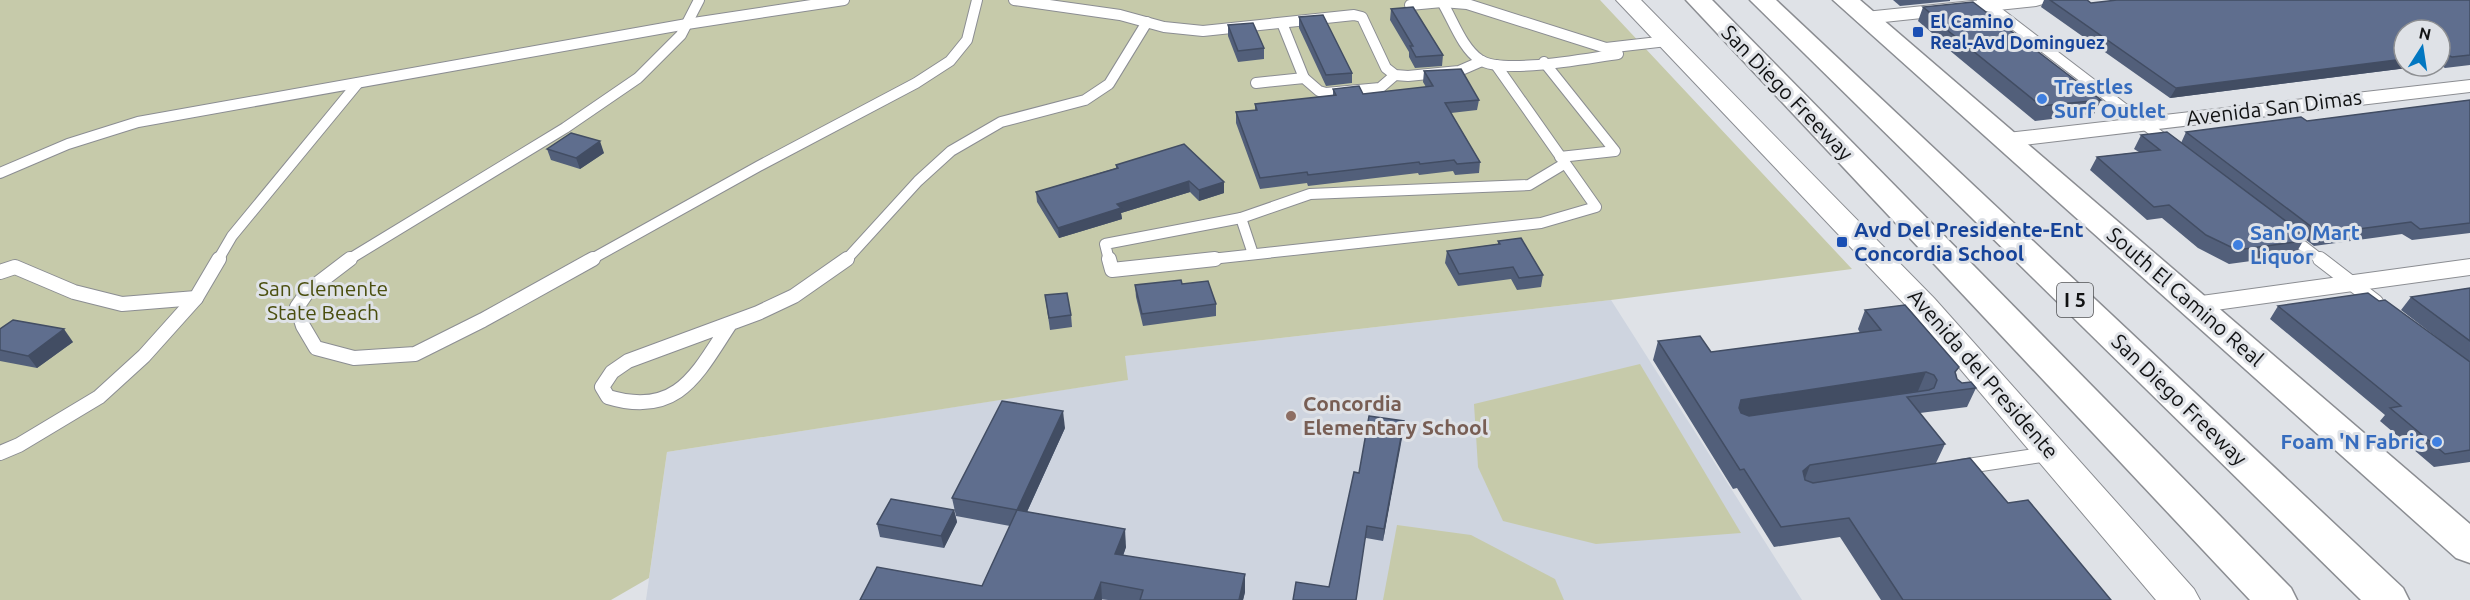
<svg xmlns="http://www.w3.org/2000/svg" width="2470" height="600" font-family="Ubuntu,sans-serif">
  <style>
    .built { fill: #ced4df }
    .green { fill: #c6caaa }
    .lines { fill: none; stroke-linecap: round; stroke-linejoin: round }
    .service-far1-casing { stroke: #8b8d92; stroke-width: 12 }
    .service-casing { stroke: #8b8d92; stroke-width: 16 }
    .minor-casing { stroke: #8b8d92; stroke-width: 2 }
    .tertiary-casing { stroke: #8b8d92; stroke-width: 2 }
    .primary-casing { stroke: #8b8d92; stroke-width: 3 }
    .motorway-casing { stroke: #8b8d92; stroke-width: 3 }
    .service-far1 { stroke: #fff; stroke-width: 10 }
    .service { stroke: #fff; stroke-width: 14 }
    .minor { fill: #fff; fill-rule: evenodd }
    .tertiary { fill: #fff; fill-rule: evenodd }
    .primary { fill: #fff; fill-rule: evenodd }
    .motorway { fill: #fff; fill-rule: evenodd }
    .wall { fill: #525f7a }
    .shaded-wall { fill: #424d63 }
    .building { fill: #5f6e8e; stroke: #424d63; stroke-width: 1.5; fill-rule: evenodd }
    .transit-dot { fill: #1a4fb4; stroke: #dfe2e7; stroke-width: 2 }
    .shop-dot { fill: #3f7fe0; stroke: #dfe2e7; stroke-width: 2 }
    .education-dot { fill: #8d6e63; stroke: #dfe2e7; stroke-width: 2 }
    .labels { text-anchor: middle; stroke-width: 6; stroke-linejoin: round; paint-order: stroke }
    .far-transit-label { font-size: 18px; font-weight: bold; fill: #164399; stroke: #dfe2e7; text-anchor: start }
    .shield { fill: #dfe2e7; stroke: #4f5053; stroke-width: 1.5 }
    .shield-label { font-size: 20px; font-weight: bold; fill: #111213 }
    .shop-label { font-size: 21px; font-weight: bold; fill: #366cbe; stroke: #dfe2e7; text-anchor: start }
    .street-label { font-size: 21px; fill: #111213; stroke: #dfe2e7 }
    .transit-label { font-size: 21px; font-weight: bold; fill: #164399; stroke: #dfe2e7; text-anchor: start }
    .park-label { font-size: 21px; fill: #4a4e0e; stroke: #dfe2e7 }
    .education-label { font-size: 21px; font-weight: bold; fill: #785e54; stroke: #dfe2e7; text-anchor: start }
  </style>
  <rect width="100%" height="100%" fill="#dfe2e7"/>
  <polygon class="built" points="1611,300 1802,600 646,600 667,452 1127,380 1124,356"/>
  <g class="green">
    <polygon points="0,0 1600,0 1852,269 1611,300 1125,356 1128,380 667,452 649,578 611,600 0,600"/>
    <polygon points="1640,364 1741,533 1596,544 1503,521 1478,467 1474,404"/>
    <polygon points="1397,525 1471,535 1555,579 1564,600 1383,600"/>
  </g>
  <g class="lines">
    <defs>
      <g id="service-far1">
        <polyline points="1014,0 1120,15 1164,27 1203,31 1354,15 1362,17 1386,68 1395,75 1408,76 1459,71 1482,61"/>
        <polyline points="1982,0 2169,143"/>
        <path d="M1442 2C1453 20 1462 48 1480 60 1504 75 1588 58 1618 54"/>
        <polyline points="1410,5 1442,2 1467,4 1606,48 1667,41"/>
        <polyline points="1282,23 1304,78"/>
        <polyline points="1544,62 1615,151 1560,157"/>
        <polyline points="1256,83 1304,78 1319,91 1326,93 1380,88 1395,75"/>
        <polyline points="0,173 68,144 138,122 687,24 844,0"/>
        <polyline points="1241,218 1253,254"/>
        <polyline points="2290,236 2321,260"/>
        <polyline points="218,260 232,236 358,83"/>
        <polyline points="348,260 565,128 638,78 681,35 699,0"/>
        <polyline points="590,260 759,166 916,83 950,61 967,40 977,0"/>
        <polyline points="846,260 918,181 951,151 1001,122 1085,100 1109,84 1147,22"/>
        <polyline points="1109,260 1105,244 1241,218 1310,194 1529,185 1564,164"/>
        <polyline points="1202,260 1541,223 1596,207 1496,65"/>
      </g>
      <g id="service">
        <polyline points="350,259 308,291 297,307 303,326 316,348 354,358 415,354 483,320 593,259"/>
        <polyline points="1109,259 1112,270 1215,259"/>
        <polyline points="2320,259 2376,302"/>
        <polyline points="0,272 15,267 74,292 122,304 196,298"/>
        <path d="M730 324C697 374 678 418 608 397L602 387 612 372 628 361 758 313 794 296 847 259"/>
        <polyline points="0,453 19,445 99,397 144,356 196,298 219,259"/>
        <polyline points="1961,467 2048,454"/>
      </g>
      <g id="minor">
        <polygon points="1982,0 2045,0 2043,4 2036,6 1865,24 1858,22 1855,18 1858,14 1865,12"/>
        <polygon points="2470,80 2470,92 2007,147 1999,145 1996,140 1999,135 2007,133"/>
        <polygon points="2470,259 2470,275 2194,313 2185,311 2181,305 2185,299 2194,297"/>
      </g>
      <polygon id="tertiary" points="1616,0 1641,0 1934,298 2194,589 2200,600 2156,600 1912,312"/>
      <polygon id="primary" points="1833,0 1860,0 2470,524 2470,563 2456,558"/>
      <g id="motorway">
        <polygon points="1686,0 1712,0 2291,588 2297,600 2250,600"/>
        <polygon points="1750,0 1776,0 2403,588 2409,600 2361,600"/>
      </g>
    </defs>
    <use href="#service-far1" class="service-far1-casing"/>
    <use href="#service" class="service-casing"/>
    <use href="#minor" class="minor-casing"/>
    <use href="#tertiary" class="tertiary-casing"/>
    <use href="#primary" class="primary-casing"/>
    <use href="#motorway" class="motorway-casing"/>
    <use href="#service-far1" class="service-far1"/>
    <use href="#service" class="service"/>
    <use href="#minor" class="minor"/>
    <use href="#tertiary" class="tertiary"/>
    <use href="#primary" class="primary"/>
    <use href="#motorway" class="motorway"/>
  </g>
  <g class="wall">
    <polygon points="1893,0 1950,0 1950,1 1900,6"/>
    <polygon points="2044,0 2087,0 2091,3 2470,0 2470,65 2445,68 2440,65 2440,30 2404,66 2423,66 2170,98 2041,7"/>
    <polygon points="1923,7 2101,100 2094,114 2035,121 1931,35 1932,33 1918,21"/>
    <polygon points="1391,9 1443,55 1442,66 1415,68 1409,57 1409,52 1390,20"/>
    <polygon points="1299,17 1352,73 1352,83 1326,86 1299,28"/>
    <polygon points="1228,25 1264,48 1264,59 1238,62 1228,36"/>
    <polygon points="1424,71 1479,100 1477,110 1451,113 1480,162 1479,173 1455,175 1453,171 1419,175 1418,173 1308,186 1307,183 1260,189 1236,123 1236,112 1255,111 1255,104 1333,96 1333,89 1363,94 1426,87 1423,82"/>
    <polygon points="2470,100 2470,233 2412,240 2402,234 2314,246 2301,236 2300,239 2303,241 2295,255 2229,264 2198,248 2162,218 2147,220 2090,170 2097,157 2139,152 2134,149 2141,135 2181,143 2186,132 2307,121"/>
    <polygon points="547,149 604,153 580,169 551,160"/>
    <polygon points="1116,165 1224,182 1224,193 1199,201 1190,192 1121,213 1122,219 1059,238 1037,202 1036,192 1116,168"/>
    <polygon points="1498,241 1543,275 1541,287 1517,290 1511,279 1458,286 1445,263 1447,251 1498,244"/>
    <polygon points="1182,284 1216,304 1216,316 1143,326 1136,297 1135,285"/>
    <polygon points="2470,288 2470,462 2434,467 2380,421 2385,415 2270,319 2278,306 2379,301 2452,349 2401,310 2411,297"/>
    <polygon points="1045,295 1071,315 1072,327 1050,330"/>
    <polygon points="1865,310 1956,373 1957,379 1962,383 1976,388 1967,407 1920,413 1945,444 1936,463 2008,503 2111,600 1881,600 1840,537 1774,547 1737,488 1733,489 1653,360 1658,341 1711,352 1860,333 1858,329"/>
    <polygon points="0,329 73,342 37,368 0,361"/>
    <polygon points="1404,421 1383,541 1366,538 1329,587"/>
    <polygon points="1065,428 1027,512 1126,547 1123,556 1245,574 1245,592 1243,600 1108,600 982,586 1010,526 956,516 952,498"/>
    <polygon points="954,510 957,522 944,548 880,537 877,524"/>
  </g>
  <g class="shaded-wall">
    <polygon points="2440,54 2445,54 2440,61"/>
    <polygon points="2404,59 2404,66 2423,66 2170,98 2176,88"/>
    <polygon points="600,141 604,153 580,169 576,158"/>
    <polygon points="1189,181 1190,192 1121,213 1122,219 1059,238 1058,228 1117,204"/>
    <polygon points="1224,182 1224,193 1199,201 1199,190"/>
    <polygon points="64,329 73,342 37,368 28,356"/>
    <polygon points="1926,372 1918,391 1735,419 1741,400"/>
    <polygon points="1063,411 1065,428 1020,527 1017,510"/>
    <polygon points="1404,421 1403,433 1383,541 1384,529"/>
    <polygon points="1810,465 1803,484 1803,471"/>
    <polygon points="954,510 957,522 944,548 941,536"/>
    <polygon points="1125,529 1126,547 1117,572 1115,554"/>
    <polygon points="1245,574 1245,592 1243,600 1239,600"/>
    <polygon points="1101,582 1102,600 1094,600"/>
  </g>
  <g class="building">
    <polygon points="2050,0 2087,0 2091,3 2117,0 2470,0 2470,55 2452,57 2445,54 2440,54 2440,30 2404,30 2404,59 2176,88"/>
    <polygon points="1973,2 2101,100 2041,106 1936,21 1940,21 1923,7"/>
    <polygon points="1413,7 1443,55 1416,57 1410,46 1413,46 1391,9"/>
    <polygon points="1323,15 1352,73 1326,75 1299,17"/>
    <polygon points="1253,23 1264,48 1238,51 1228,25"/>
    <polygon points="1461,69 1479,100 1445,103 1480,162 1457,164 1454,160 1420,164 1419,162 1308,175 1307,172 1260,178 1236,112 1257,110 1255,104 1336,95 1333,89 1359,86 1363,94 1433,86 1424,71"/>
    <polygon points="2470,100 2470,223 2420,229 2411,222 2321,234 2186,132 2301,117 2307,121"/>
    <polygon points="2167,132 2303,234 2296,235 2303,241 2237,250 2206,235 2169,205 2154,207 2097,157 2160,150 2141,135"/>
    <polygon points="571,133 600,141 576,158 547,149"/>
    <polygon points="1184,144 1224,182 1199,190 1189,181 1117,204 1121,208 1058,228 1036,192 1118,168 1116,165"/>
    <polygon points="1521,238 1543,275 1519,278 1513,267 1459,274 1447,251 1500,244 1498,241"/>
    <polygon points="1181,280 1182,284 1208,281 1216,304 1142,314 1135,285"/>
    <polygon points="2470,288 2470,341 2411,297"/>
    <polygon points="1067,293 1071,315 1049,318 1045,295"/>
    <polygon points="2368,293 2379,301 2385,300 2470,362 2470,450 2445,454 2390,408 2401,406 2278,306"/>
    <path d="M1905 305 1959 367 1955 372 1957 379 1962 383 1971 382 1976 388 1907 397 1945 444 1810 465 1803 471 1805 480 1813 483 1970 458 2008 503 2028 500 2111 600H1903L1849 518 1781 527 1744 469 1740 470 1658 341 1700 336 1711 352 1881 330 1865 310ZM1926 372 1934 375 1937 380 1934 388 1929 390 1749 416 1741 413 1739 408 1741 400Z"/>
    <polygon points="13,320 64,329 28,356 0,350 0,329"/>
    <polygon points="1002,401 1063,411 1017,510 952,498"/>
    <polygon points="1369,416 1404,421 1384,529 1367,526 1356,600 1293,600 1296,582 1329,587 1354,472 1359,473"/>
    <polygon points="891,499 954,510 941,536 877,524"/>
    <polygon points="1017,510 1125,529 1115,554 1245,574 1239,600 1140,600 1143,590 1101,582 1094,600 860,600 877,567 982,586"/>
  </g>
  <g class="transit-dot">
    <rect x="1912" y="26" width="12" height="12" rx="3"/>
    <rect x="1836" y="236" width="12" height="12" rx="3"/>
  </g>
  <g class="shop-dot">
    <circle cx="2042" cy="99" r="6"/>
    <circle cx="2238" cy="245" r="6"/>
    <circle cx="2437" cy="442" r="6"/>
  </g>
  <circle class="education-dot" cx="1291" cy="416" r="6"/>
  <g class="labels">
    <g class="far-transit-label">
      <text x="1930" y="28">El Camino<tspan x="1930" dy="21">Real-Avd Dominguez</tspan></text>
    </g>
    <rect class="shield" x="2057" y="283" width="36" height="34" rx="4.5"/>
    <g class="shield-label">
      <text x="2075" y="307">I 5</text>
    </g>
    <g class="shop-label">
      <text x="2054" y="94">Trestles<tspan x="2054" dy="24">Surf Outlet</tspan></text>
      <text x="2250" y="240">San'O Mart<tspan x="2250" dy="24">Liquor</tspan></text>
      <text x="2425" y="449" text-anchor="end">Foam 'N Fabric</text>
    </g>
    <g class="street-label">
      <text transform="translate(1787 93) rotate(46)" y="7">San Diego Freeway</text>
      <text transform="translate(2274 108) rotate(-7)" y="7">Avenida San Dimas</text>
      <text transform="translate(2185 297) rotate(41)" y="7">South El Camino Real</text>
      <text transform="translate(1983 374) rotate(49)" y="7">Avenida del Presidente</text>
      <text transform="translate(2179 400) rotate(44)" y="7">San Diego Freeway</text>
    </g>
    <g class="transit-label">
      <text x="1854" y="237">Avd Del Presidente-Ent<tspan x="1854" dy="24">Concordia School</tspan></text>
    </g>
    <g class="park-label">
      <text x="323" y="296">San Clemente<tspan x="323" dy="24">State Beach</tspan></text>
    </g>
    <g class="education-label">
      <text x="1303" y="411">Concordia<tspan x="1303" dy="24">Elementary School</tspan></text>
    </g>
  </g>
  <g transform="translate(2422 48) rotate(12)"><circle r="28" fill="#dfe2e7" stroke="#8d8f92" stroke-width="1.5"/>
  <path d="M0-4.5L10 22L0 15L-10 22Z" fill="#0277c1"/>
  <text y="-9" font-size="16" font-weight="bold" text-anchor="middle" fill="#111213">N</text>
  </g>
</svg>
